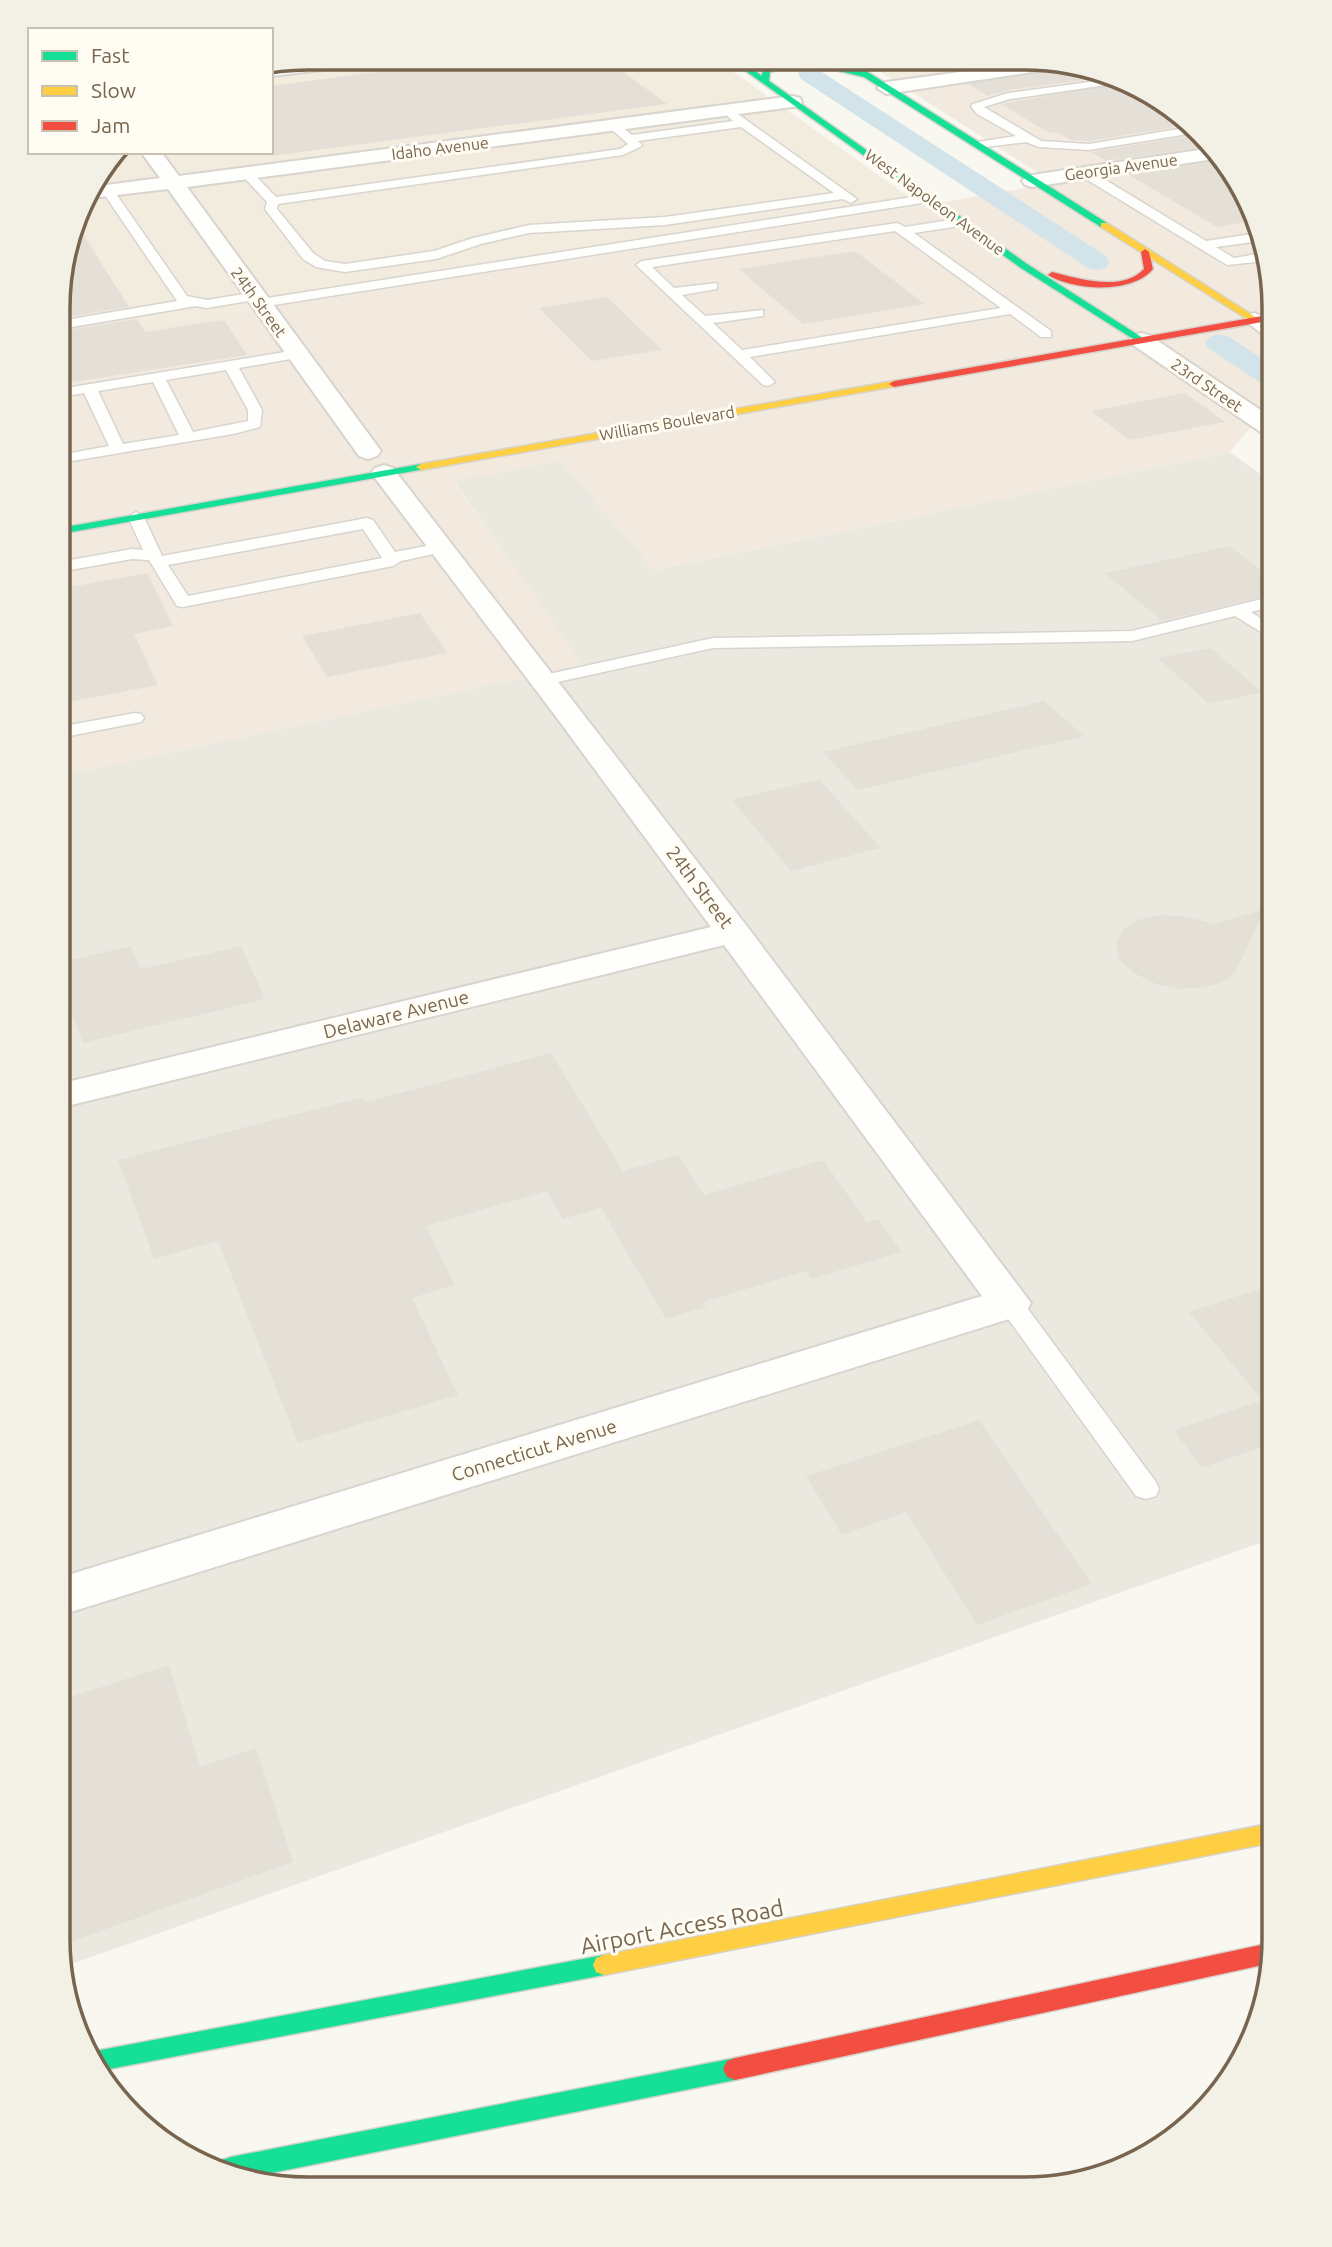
<svg xmlns="http://www.w3.org/2000/svg" width="1332" height="2247" font-family="Ubuntu,sans-serif">
  <style>
    .residential { fill: #f1ecde }
    .commercial { fill: #f2eadf }
    .industrial { fill: #ebe8e0 }
    .lines { fill: none; stroke-linecap: round; stroke-linejoin: round }
    .canal { fill: #d2e3e9; fill-rule: evenodd }
    .building { fill: #e5e0d7 }
    .lane-casing { stroke: #d8d4ce; stroke-width: 3 }
    .street-casing { stroke: #d8d4ce; stroke-width: 4 }
    .fast-casing { stroke: #d7d3cb; stroke-width: 3 }
    .slow-casing { stroke: #d7d3cb; stroke-width: 3 }
    .jam-casing { stroke: #d7d3cb; stroke-width: 3 }
    .lane { fill: #fefefd; fill-rule: evenodd }
    .street { fill: #fefefd; fill-rule: evenodd }
    .fast { fill: #16e098; fill-rule: evenodd }
    .slow { fill: #ffcf43; fill-rule: evenodd }
    .jam { fill: #f24e42; fill-rule: evenodd }
    .labels { text-anchor: middle; stroke-width: 6; stroke-linejoin: round; paint-order: stroke }
    .far-street-label { font-size: 16px; fill: #78654f; stroke: #fefcf3 }
    .street-label { font-size: 19px; fill: #78654f; stroke: #fefcf3 }
    .near-street-label { font-size: 23px; fill: #78654f; stroke: #fefcf3 }
    .rim { fill: none; stroke: #78654f; stroke-width: 3.5 }
  </style>
  <rect width="100%" height="100%" fill="#f8f7f0"/>
  <g class="residential">
    <polygon points="308,58 715,59 922,206 60,338 60,276 84,197 118,152 271,152 271,65"/>
    <polygon points="860,59 1057,60 1075,68 909,90"/>
  </g>
  <polygon class="commercial" points="1075,68 1176,110 1255,213 1274,308 1274,418 1255,422 1230,452 653,570 561,461 454,482 584,665 59,776 60,338 922,206 1054,183 909,90"/>
  <polygon class="industrial" points="1230,452 1274,484 1274,1538 63,1967 58,1939 59,776 583,665 454,481 561,461 654,570"/>
  <g class="lines">
    <g class="canal">
      <polygon points="809,67 817,69 1106,256 1110,262 1106,268 1097,270 1088,268 801,79 798,74 801,69"/>
      <polygon points="1219,334 1229,337 1274,366 1274,388 1264,385 1209,349 1205,343 1209,337"/>
    </g>
  </g>
  <g class="building">
    <polygon points="481,58 606,59 667,104 271,156 271,86"/>
    <polygon points="928,60 1030,60 947,71"/>
    <polygon points="1074,67 1100,78 1008,90 988,96 968,84"/>
    <polygon points="1115,84 1177,110 1188,125 1089,141 1071,140 1056,132 1049,133 1001,104"/>
    <polygon points="1196,135 1205,147 1106,161 1091,152"/>
    <polygon points="1216,161 1255,213 1257,220 1217,227 1129,175"/>
    <polygon points="76,223 129,307 60,318 60,276"/>
    <polygon points="855,251 925,304 803,324 739,269"/>
    <polygon points="607,297 662,350 592,361 539,308"/>
    <polygon points="137,319 145,332 224,320 247,355 60,384 60,331"/>
    <polygon points="1185,393 1225,422 1130,440 1091,411"/>
    <polygon points="1230,546 1274,580 1274,594 1162,621 1105,573"/>
    <polygon points="147,573 173,626 134,634 158,685 59,704 59,589"/>
    <polygon points="420,613 447,653 327,677 302,636"/>
    <polygon points="1211,648 1262,692 1209,704 1158,658"/>
    <polygon points="1044,701 1084,736 858,790 823,752"/>
    <polygon points="819,779 881,848 791,871 732,800"/>
    <polygon points="1265,909 1235,973 1221,983 1202,988 1179,989 1156,984 1134,973 1119,959 1116,943 1123,930 1138,920 1159,915 1183,916 1214,924"/>
    <polygon points="131,946 141,969 241,946 265,999 83,1043 59,979 59,963"/>
    <polygon points="551,1053 623,1171 678,1155 704,1195 823,1160 867,1222 878,1219 902,1252 811,1279 806,1271 703,1302 706,1307 666,1319 601,1208 563,1219 547,1191 426,1226 455,1285 412,1298 458,1395 298,1443 218,1241 154,1259 118,1160 363,1097 366,1102"/>
    <polygon points="1274,1284 1274,1443 1202,1468 1174,1430 1262,1400 1189,1312"/>
    <polygon points="979,1420 1092,1584 977,1625 906,1512 842,1535 806,1476"/>
    <polygon points="169,1665 200,1767 256,1748 293,1862 59,1946 58,1701"/>
  </g>
  <g class="lines">
    <defs>
      <g id="lane">
        <polygon points="1104,80 1113,84 1010,99 984,107 1041,141 1089,144 1190,127 1194,133 1089,150 1039,147 1026,142 977,148 971,145 977,142 1016,136 977,114 971,106 973,104 1008,93"/>
        <path d="M727 112H735L857 199 851 203 843 199 665 225 529 233 481 244 436 259 345 272 316 267 303 259 265 209 267 202 240 173 250 170 276 197 620 149 628 144 609 127V123H617L632 135 733 121 725 114ZM741 127 834 193 665 217 529 225 473 238 434 251 345 264 325 261 313 253 277 209 278 204 623 155 640 147 642 145 638 141Z"/>
        <polygon points="1081,170 1089,170 1206,241 1259,233 1261,241 1216,247 1234,258 1263,253 1265,261 1227,265 1081,176"/>
        <polygon points="108,187 112,188 187,296 207,300 256,292 261,293 261,299 207,308 196,306 60,329 60,321 177,301 102,191"/>
        <polygon points="931,194 937,198 935,201 261,307 254,303 261,299"/>
        <path d="M963 218 969 222 967 225 914 233 1051 331V337H1041L1010 314 750 357 775 382 768 386 763 385 636 265 642 261 897 223 905 227ZM895 231 1001 308 742 350 713 323 763 316V310L705 316 682 295 717 289V283L674 288 652 267Z"/>
        <path d="M297 350 304 354 302 357 239 368 262 410 260 427 233 434 60 463V455L109 446 84 393 60 397V389ZM226 370 248 410V421L193 432 166 380ZM153 382 179 435 123 444 98 391Z"/>
        <path d="M136 512 144 517 162 556 367 518 373 520 395 552 442 543 450 548 448 551 401 561 393 566 183 607 177 606 149 560 132 559 59 572V562L132 549 143 550 128 517ZM363 529 382 558 188 596 168 565Z"/>
        <polygon points="1274,596 1274,606 1251,612 1274,627 1274,640 1235,616 1132,641 713,648 544,685 535,680 544,675 713,638 1132,631"/>
        <polygon points="135,713 141,714 144,718 141,722 59,738 59,727"/>
        <polygon points="1010,1294 1019,1297 1156,1482 1159,1489 1156,1496 1146,1499 1136,1496 1001,1309 998,1303 1001,1297"/>
      </g>
      <g id="street">
        <polygon points="338,58 391,58 382,63 271,76 271,66"/>
        <polygon points="1049,60 1057,60 1072,66 886,94 877,88 886,82"/>
        <polygon points="793,96 800,98 802,102 800,106 187,187 381,451 377,456 368,459 359,456 168,189 83,199 91,187 160,178 141,152 161,152 179,176"/>
        <polygon points="1206,149 1214,159 1032,187 1025,185 1022,181 1025,177 1032,175"/>
        <polygon points="1255,313 1274,322 1274,339 1266,337 1244,320 1247,315"/>
        <polygon points="1141,333 1149,335 1274,419 1274,437 1265,435 1133,345 1129,340 1133,335"/>
        <polygon points="384,465 393,468 746,925 1031,1303 1025,1314 58,1616 58,1578 982,1296 724,945 59,1108 59,1084 711,927 554,714 375,478 371,473 375,468"/>
      </g>
      <g id="fast">
        <path d="M729 59H738L762 76 763 69C794 57 821 60 852 69L838 59H847L1107 223V227H1101L864 77 814 65 790 66 770 72 769 81 1027 264 1146 340 1138 342 1021 268Z"/>
        <polygon points="421,464 425,465 425,469 60,534 60,528"/>
        <polygon points="604,1955 612,1958 615,1965 612,1972 604,1975 104,2070 90,2052"/>
        <polygon points="735,2058 743,2061 747,2069 743,2077 735,2080 251,2177 221,2164 222,2160 231,2157"/>
      </g>
      <g id="slow">
        <polygon points="1101,223 1107,223 1260,320 1252,322 1101,227"/>
        <polygon points="894,381 899,384 897,386 421,470 416,467 421,464"/>
        <polygon points="1274,1823 1274,1842 604,1975 596,1972 593,1965 596,1958 604,1955"/>
      </g>
      <g id="jam">
        <path d="M1145 249 1149 252 1153 269C1133 294 1074 291 1048 275L1052 272C1080 279 1122 292 1144 269L1141 252Z"/>
        <polygon points="1274,314 1274,320 894,387 889,384 894,381"/>
        <polygon points="1274,1942 1272,1963 735,2080 727,2077 723,2069 727,2061 735,2058"/>
      </g>
    </defs>
    <use href="#lane" class="lane-casing"/>
    <use href="#street" class="street-casing"/>
    <use href="#fast" class="fast-casing"/>
    <use href="#slow" class="slow-casing"/>
    <use href="#jam" class="jam-casing"/>
    <use href="#lane" class="lane"/>
    <use href="#street" class="street"/>
    <use href="#fast" class="fast"/>
    <use href="#slow" class="slow"/>
    <use href="#jam" class="jam"/>
  </g>
  <g class="labels">
    <g class="far-street-label">
      <text transform="translate(440 148) rotate(-7)" y="6">Idaho Avenue</text>
      <text transform="translate(1121 167) rotate(-8)" y="6">Georgia Avenue</text>
      <text transform="translate(935 202) rotate(36)" y="6">West Napoleon Avenue</text>
      <text transform="translate(259 302) rotate(54)" y="6">24th Street</text>
      <text transform="translate(1207 385) rotate(34)" y="6">23rd Street</text>
      <text transform="translate(667 423) rotate(-10)" y="6">Williams Boulevard</text>
    </g>
    <g class="street-label">
      <text transform="translate(700 887) rotate(53)" y="7">24th Street</text>
      <text transform="translate(396 1014) rotate(-14)" y="7">Delaware Avenue</text>
      <text transform="translate(534 1450) rotate(-17)" y="7">Connecticut Avenue</text>
    </g>
    <g class="near-street-label">
      <text transform="translate(682 1927) rotate(-11)" y="8">Airport Access Road</text>
    </g>
  </g>
  <path d="M0 0H1332V2247H0ZM308 70H1024A238 238 0 0 1 1262 308V1939A238 238 0 0 1 1024 2177H308A238 238 0 0 1 70 1939V308A238 238 0 0 1 308 70Z" fill="#f3f0e6" fill-rule="evenodd"/>
  <path class="rim" d="M308 70H1024A238 238 0 0 1 1262 308V1939A238 238 0 0 1 1024 2177H308A238 238 0 0 1 70 1939V308A238 238 0 0 1 308 70Z"/>
  <rect x="28" y="28" width="245" height="126" fill="#fefcf3" stroke="#c8c0b1" stroke-width="2"/>
  <rect x="42" y="51" width="35" height="10" fill="#16e098" stroke="#c8c0b1" stroke-width="2"/>
  <text x="91" y="63" font-size="21" fill="#78654f">Fast</text>
  <rect x="42" y="86" width="35" height="10" fill="#ffcf43" stroke="#c8c0b1" stroke-width="2"/>
  <text x="91" y="98" font-size="21" fill="#78654f">Slow</text>
  <rect x="42" y="121" width="35" height="10" fill="#f24e42" stroke="#c8c0b1" stroke-width="2"/>
  <text x="91" y="133" font-size="21" fill="#78654f">Jam</text>
</svg>
